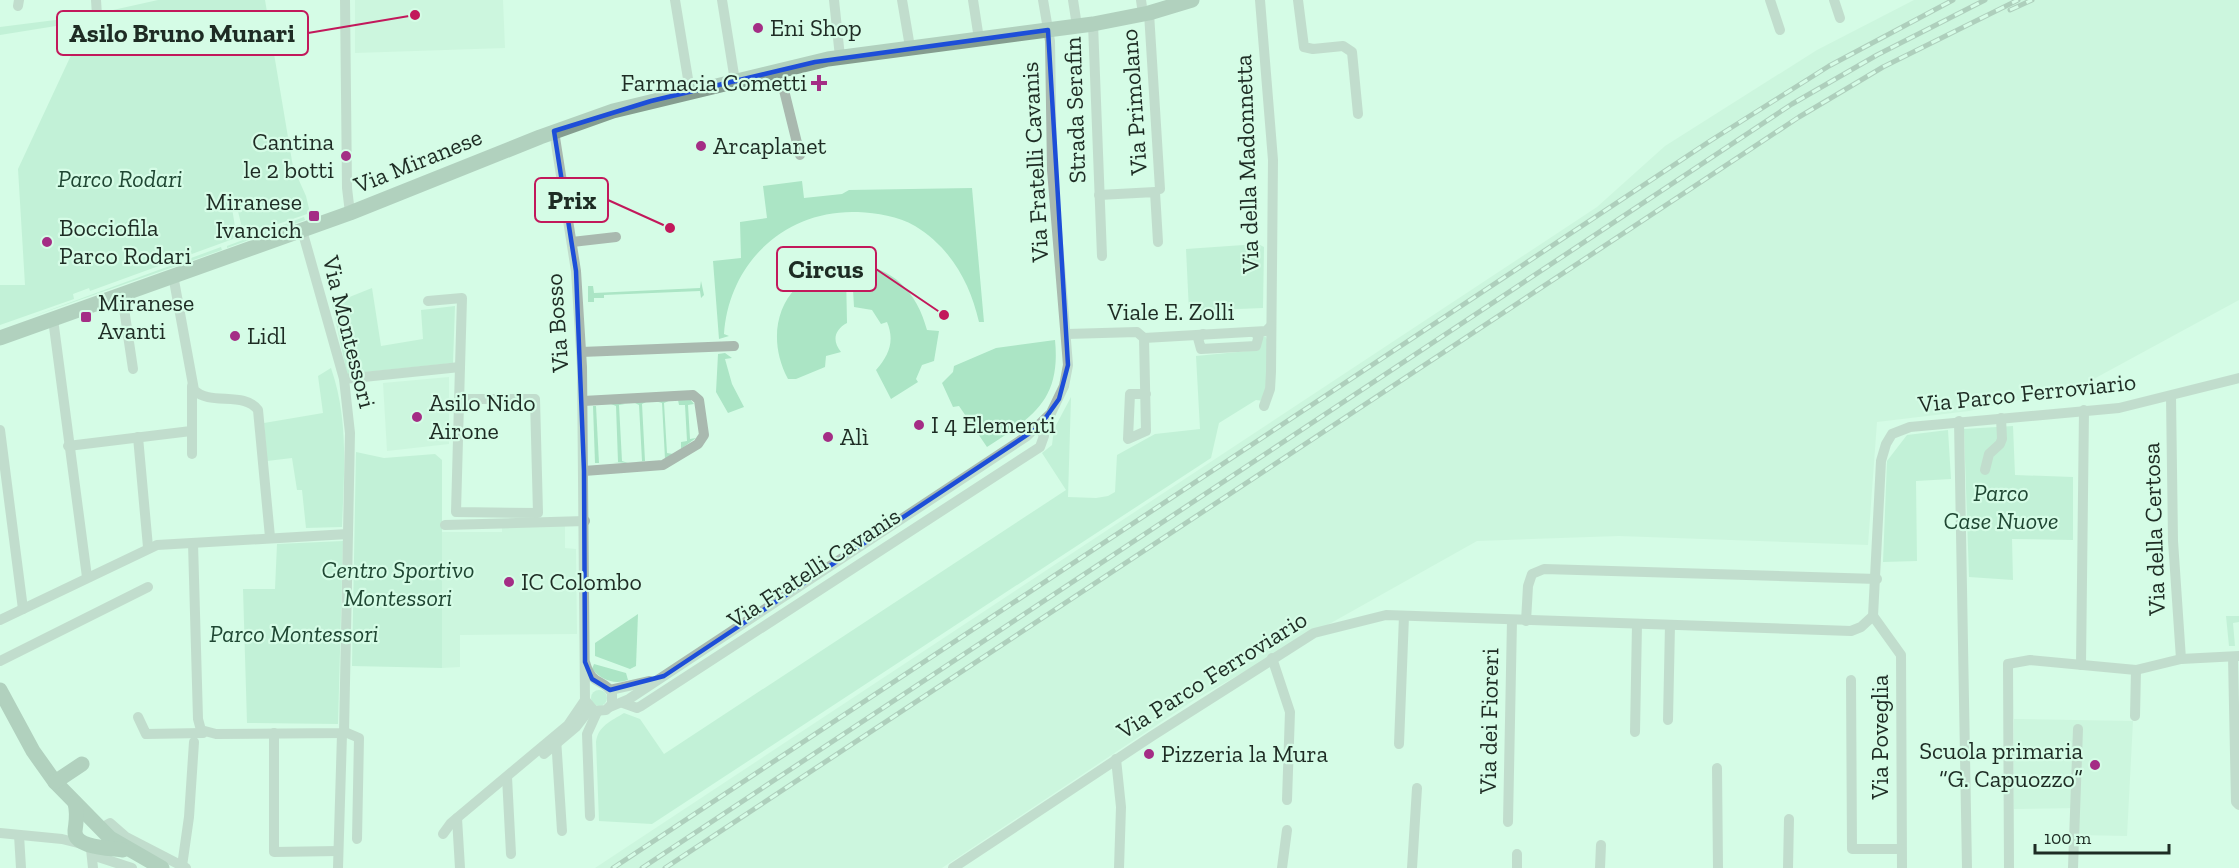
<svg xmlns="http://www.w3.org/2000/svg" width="2239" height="868" font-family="'Zilla Slab',serif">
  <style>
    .built { fill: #c2efd5 }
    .green { fill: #abe5c5 }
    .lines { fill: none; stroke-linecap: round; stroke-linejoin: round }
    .street { stroke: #a9b9af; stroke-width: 10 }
    .secondary { stroke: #859d8f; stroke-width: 15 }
    .rail-casing { stroke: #7f9a8b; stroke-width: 5 }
    .rail { stroke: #d5fce6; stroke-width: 3; stroke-dasharray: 9; stroke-linecap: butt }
    .marked { fill: none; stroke: #1d4ed8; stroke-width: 4.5; stroke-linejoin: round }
    .poi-dot { fill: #a42d85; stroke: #d5fce6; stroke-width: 2 }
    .labels { text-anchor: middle; stroke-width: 4.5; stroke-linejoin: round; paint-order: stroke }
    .poi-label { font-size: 24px; fill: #1e2c24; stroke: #d5fce6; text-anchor: start }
    .street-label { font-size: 24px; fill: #1e2c24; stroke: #d5fce6 }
    .park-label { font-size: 24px; font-style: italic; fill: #1f4733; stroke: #d5fce6 }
    .leader { fill: none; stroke: #c2185b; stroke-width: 2 }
    .callout-dot { fill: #c2185b; stroke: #d5fce6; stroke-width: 2 }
    .callout { fill: #d5fce6; stroke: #c2185b; stroke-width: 2 }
    .callout-label { font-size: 26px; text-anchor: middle; font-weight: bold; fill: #1e2c24 }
  </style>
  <rect width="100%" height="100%" fill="#d5fce6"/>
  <g class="built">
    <polygon points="355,0 503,0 505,48 355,53"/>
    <polygon points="1914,0 2239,0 2239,300 2090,381 2061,391 1969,411 1877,422 1868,545 1619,536 1477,541 1194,700 942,868 595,868 1597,207 1665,146 1817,50"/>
    <polygon points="449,377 449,444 387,451 383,383"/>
    <polygon points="565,524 565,548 576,549 577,634 460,635 460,667 442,668 442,532 502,532 502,525"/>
    <polygon points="2014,719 2133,721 2127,836 2078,835 2078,808 2014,809"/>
  </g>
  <g class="green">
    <polygon points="158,0 265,0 293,167 306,196 310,213 246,235 243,232 237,207 232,208 236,233 233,239 90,291 89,288 73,294 74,299 0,325 0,285 25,285 18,169 87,21 0,35 0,27 87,16 88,21 104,17 104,12"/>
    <path d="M802 181 804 198 842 194 849 190 972 188 984 322H979C970 283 951 248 915 226 898 216 877 213 858 212 786 209 729 262 724 334L729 336 719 339 713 261 741 258 740 222 767 218 763 186Z"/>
    <polygon points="304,217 305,220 227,248 227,246"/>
    <polygon points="1258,244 1264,247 1263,308 1189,311 1186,249"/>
    <polygon points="221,247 222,250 28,318"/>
    <path d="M849 265C890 263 917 291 927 330L939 331 934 361 922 365 916 379 918 382 891 399 876 370C889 355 895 341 887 322L881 324 872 310 854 307 852 272 846 273 847 323C834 330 832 341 841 352L826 356 825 367 796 379H788C760 326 787 269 849 265Z"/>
    <polygon points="701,281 704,295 701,298 700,291 604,295 604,298 594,298 594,302 588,302 588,286 593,286 594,293 700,288"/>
    <polygon points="372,288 381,346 423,339 421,310 455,306 453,363 347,374 332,304"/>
    <path d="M1265 336 1270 344 1264 401 1256 400 1219 423 1211 458 652 824 599 821 596 742C598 726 611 721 624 713L640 719 664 754 1066 490 1042 453 1052 445 1054 429 1071 397 1068 497 1096 498 1108 496 1115 492 1117 455 1155 434 1200 429 1196 356 1259 350 1261 339Z"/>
    <path d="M1055 340C1061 400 1033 417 987 447L959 406 953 407 942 383 953 372 954 366 996 348Z"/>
    <polygon points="725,353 732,358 725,359 732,384 744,407 728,413 716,392 718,354"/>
    <path d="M331 368C349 420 344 472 342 527L306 528 302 490H297L292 458 267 461 264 423 323 413 318 376Z"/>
    <polygon points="690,399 694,404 688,405 690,439 696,438 681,449 681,442 687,441 685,405 679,405 678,400"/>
    <polygon points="671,400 664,403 667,453 673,454 665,459 662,403 655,401"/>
    <polygon points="648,401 642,404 645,461 636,462 642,461 639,405 633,402"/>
    <polygon points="611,404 625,404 619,405 622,461 628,463 613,462 618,462 616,406"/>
    <polygon points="593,406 596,406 599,463 595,463"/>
    <polygon points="2013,426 2015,475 2073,477 2073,540 2012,539 2013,580 1969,577 1964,429"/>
    <polygon points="1948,430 1951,479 1916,481 1917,561 1883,562 1887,461 1907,435"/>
    <polygon points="356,452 384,458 435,454 442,460 442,668 352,666"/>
    <polygon points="343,541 338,724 247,723 243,589 275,589 277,544"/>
    <polygon points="638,614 636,666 630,669 595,656 595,643"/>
    <polygon points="2226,616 2239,616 2239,622 2233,623 2235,646 2229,646"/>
    <path d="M594 664 626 673 628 680C614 685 602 680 592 669Z"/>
    <circle cx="599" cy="698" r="8"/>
  </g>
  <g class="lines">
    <g class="street">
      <polyline points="96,0 97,15"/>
      <polyline points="345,0 347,188 350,213"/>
      <polyline points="675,0 690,91"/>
      <polyline points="722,0 735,81"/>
      <polyline points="834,0 840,57"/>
      <polyline points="902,0 910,47"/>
      <polyline points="973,0 979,39"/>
      <polyline points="1073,0 1077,26"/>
      <polyline points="1141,0 1143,14"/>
      <polyline points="1260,0 1273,160 1271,372 1270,389 1264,406"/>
      <polyline points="1298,0 1304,47 1313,49 1343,46 1352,52 1358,114"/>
      <polyline points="1770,0 1780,30"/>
      <polyline points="1834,0 1840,18"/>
      <polyline points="18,6 19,0"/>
      <polyline points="1149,13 1160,189"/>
      <polyline points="1093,24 1102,256"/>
      <polyline points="779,70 800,155"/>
      <path d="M554 131 576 271 582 367 585 700 594 711 606 710 612 704V693C603 678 592 687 585 662"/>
      <polyline points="566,193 604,187"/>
      <polyline points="1099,195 1155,192 1158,242"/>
      <polyline points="572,242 616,237"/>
      <path d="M173 275 194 390C210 406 244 391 258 410L270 537"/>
      <polyline points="122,295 133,369"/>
      <polyline points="53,319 87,577"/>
      <polyline points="1067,334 1137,332 1144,338 1266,331 1271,326"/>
      <polyline points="1203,334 1198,338 1201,349 1256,346 1259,335 1253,332"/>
      <polyline points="1144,338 1146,431 1128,439 1130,394 1146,394"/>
      <polyline points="581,352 734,346"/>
      <polyline points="460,367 456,512 538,513 535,399 460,399"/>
      <polyline points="344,379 460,367 462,298 428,301"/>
      <polyline points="2171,397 2173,541 2181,659"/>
      <polyline points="583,401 693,395 699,400 704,435 698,444 663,465 584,471"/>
      <polyline points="1959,421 1967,868"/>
      <polyline points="0,430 23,609"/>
      <polyline points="138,437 148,547"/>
      <polyline points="68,446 191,431"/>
      <polyline points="192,454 192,386"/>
      <polyline points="1985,470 1989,454 2000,444 2002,439 2001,418"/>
      <polyline points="445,525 585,521"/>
      <polyline points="193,543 198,719 201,730 216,734 344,733 350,433 344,379 302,230"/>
      <polyline points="1873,616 1901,655 1902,868"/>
      <polyline points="0,620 157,545 348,534"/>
      <polyline points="1526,621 1528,586 1532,574 1544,569 1877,579"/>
      <polyline points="2233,657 2236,802 2239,805"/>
      <polyline points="1272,658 1290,712 1287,800"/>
      <polyline points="0,661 148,587"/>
      <polyline points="2081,665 2084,410"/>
      <polyline points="1851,680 1852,849 1901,849"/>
      <polyline points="610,690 650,681"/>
      <polyline points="623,703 637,708 641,706 1040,447 1044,436 1039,427"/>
      <polyline points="610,707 629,699 1027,436 1051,413 1064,386 1068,365 1052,170 1050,41 1043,0"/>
      <polyline points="2135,716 2136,670"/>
      <polyline points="138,717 146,734 203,733"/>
      <polyline points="1668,720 1670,625"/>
      <polyline points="345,732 359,738 357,839"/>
      <polyline points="1635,732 1637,624"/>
      <polyline points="274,733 274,852 338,851"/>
      <polyline points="556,738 562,831"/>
      <polyline points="1399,744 1404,616"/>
      <polyline points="544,754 576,727 590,709"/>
      <polyline points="1116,759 1121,807 1119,868"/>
      <polyline points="1717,768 1718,868"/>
      <polyline points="507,777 511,854"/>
      <polyline points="590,816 587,734 597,712"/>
      <polyline points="457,818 460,868"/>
      <polyline points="1508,822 1512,620"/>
      <polyline points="101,828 110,823 126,837 186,868"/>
      <polyline points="0,833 62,839 82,844"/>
      <polyline points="443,834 451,823 568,725 585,700"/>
      <polyline points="19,835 21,868"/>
      <polyline points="91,849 93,868"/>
      <polyline points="1517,854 1517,868"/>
      <polyline points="92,855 132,868"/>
      <polyline points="182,866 189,817 194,742"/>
      <polyline points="338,868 342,734"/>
      <polyline points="953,868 1152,736 1314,633 1386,615 1851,631 1861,627 1873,616 1881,461 1886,444 1892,434 1910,427 2119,408 2239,378"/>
      <polyline points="1282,868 1287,830"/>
      <polyline points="1412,868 1417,788"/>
      <polyline points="1600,868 1601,845"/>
      <polyline points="1788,868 1789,819"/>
      <polyline points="2009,868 2008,664 2030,660 2136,670 2181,659 2239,656"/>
      <polyline points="2073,868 2078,729"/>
    </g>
    <g class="secondary">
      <polyline points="0,338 350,213 540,137 613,111 828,59 1093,24 1149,13 1192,0"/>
      <polyline points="0,690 33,751 55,782 110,838 162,868"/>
      <polyline points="55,782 82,764"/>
      <path d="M75 803C78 815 76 821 75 831 74 848 110 848 123 850"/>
    </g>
    <defs>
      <g id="rail">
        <polyline points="2010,10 2032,0"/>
        <polyline points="613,868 1710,141 1829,66 1953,0"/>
        <polyline points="642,868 1792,104 1877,55 1985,0"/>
        <polyline points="665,868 1799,117 1883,67 2018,0"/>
      </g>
    </defs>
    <use href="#rail" class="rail-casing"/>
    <use href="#rail" class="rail"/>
  </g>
  <path d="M0 0H2239V868H0ZM1048 30 1068 365 1059 399 1039 427 664 676 610 690 592 679 585 662 584 471 576 271 554 131 651 101 815 62Z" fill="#d5fce6" fill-opacity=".55" fill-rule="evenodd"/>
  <path class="marked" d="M1048 30 1068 365 1059 399 1039 427 664 676 610 690 592 679 585 662 584 471 576 271 554 131 651 101 815 62Z"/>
  <g class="poi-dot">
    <circle cx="758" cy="28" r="6"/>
    <path d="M816 74h6v6h6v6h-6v6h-6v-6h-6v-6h6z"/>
    <circle cx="701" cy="146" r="6"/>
    <circle cx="346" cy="156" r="6"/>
    <rect x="308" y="210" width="12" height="12" rx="3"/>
    <circle cx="47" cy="242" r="6"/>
    <rect x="80" y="311" width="12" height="12" rx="3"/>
    <circle cx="235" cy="336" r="6"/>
    <circle cx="417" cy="417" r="6"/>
    <circle cx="919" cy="425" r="6"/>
    <circle cx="828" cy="437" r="6"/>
    <circle cx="509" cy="582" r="6"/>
    <circle cx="1149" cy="754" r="6"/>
    <circle cx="2095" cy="765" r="6"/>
  </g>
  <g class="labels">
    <g class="poi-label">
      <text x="770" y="36">Eni Shop</text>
      <text x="807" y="91" text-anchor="end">Farmacia Cometti</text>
      <text x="334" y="150" text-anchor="end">Cantina<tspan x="334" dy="28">le 2 botti</tspan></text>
      <text x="713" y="154">Arcaplanet</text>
      <text x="302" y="210" text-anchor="end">Miranese<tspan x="302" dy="28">Ivancich</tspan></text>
      <text x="59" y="236">Bocciofila<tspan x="59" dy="28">Parco Rodari</tspan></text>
      <text x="98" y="311">Miranese<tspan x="98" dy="28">Avanti</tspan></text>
      <text x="247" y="344">Lidl</text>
      <text x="429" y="411">Asilo Nido<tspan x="429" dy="28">Airone</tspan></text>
      <text x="931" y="433">I 4 Elementi</text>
      <text x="840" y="445">Alì</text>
      <text x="521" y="590">IC Colombo</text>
      <text x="2083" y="759" text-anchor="end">Scuola primaria<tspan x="2083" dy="28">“G. Capuozzo”</tspan></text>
      <text x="1161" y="762">Pizzeria la Mura</text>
    </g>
    <g class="street-label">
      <text transform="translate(1134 102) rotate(-94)" y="8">Via Primolano</text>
      <text transform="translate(1075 110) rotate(-92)" y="8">Strada Serafin</text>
      <text transform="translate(418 161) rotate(-22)" y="8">Via Miranese</text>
      <text transform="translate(1035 162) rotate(-93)" y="8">Via Fratelli Cavanis</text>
      <text transform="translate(1247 164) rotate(-92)" y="8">Via della Madonnetta</text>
      <text x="1171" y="320">Viale E. Zolli</text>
      <text transform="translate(557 323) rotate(-94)" y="8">Via Bosso</text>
      <text transform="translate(349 332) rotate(76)" y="8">Via Montessori</text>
      <text transform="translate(2027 393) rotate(-6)" y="8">Via Parco Ferroviario</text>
      <text transform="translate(2154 529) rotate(-92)" y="8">Via della Certosa</text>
      <text transform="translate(814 568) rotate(-33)" y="8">Via Fratelli Cavanis</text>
      <text transform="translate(1212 675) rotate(-32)" y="8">Via Parco Ferroviario</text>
      <text transform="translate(1489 721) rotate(-89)" y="8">Via dei Fioreri</text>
      <text transform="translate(1880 737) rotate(-90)" y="8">Via Poveglia</text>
    </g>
    <g class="park-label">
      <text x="120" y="187">Parco Rodari</text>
      <text x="2001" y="501">Parco<tspan x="2001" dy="28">Case Nuove</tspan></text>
      <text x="398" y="578">Centro Sportivo<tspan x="398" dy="28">Montessori</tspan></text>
      <text x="294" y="642">Parco Montessori</text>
    </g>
  </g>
  <path class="leader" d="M415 15L308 33M670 228L608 200M944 315L876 269"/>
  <g class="callout-dot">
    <circle cx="415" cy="15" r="6"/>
    <circle cx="670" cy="228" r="6"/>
    <circle cx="944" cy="315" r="6"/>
  </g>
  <g class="callout">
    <rect x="57" y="11" width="251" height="44" rx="6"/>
    <rect x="535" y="178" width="73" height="44" rx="6"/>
    <rect x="777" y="247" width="99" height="44" rx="6"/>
  </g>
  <g class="callout-label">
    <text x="182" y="42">Asilo Bruno Munari</text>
    <text x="572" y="209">Prix</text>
    <text x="826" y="278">Circus</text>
  </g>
  <path d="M2035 844v9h134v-9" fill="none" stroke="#1e2c24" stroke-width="3"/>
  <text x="2044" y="844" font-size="18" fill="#1e2c24" stroke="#d5fce6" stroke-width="4.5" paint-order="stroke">100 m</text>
</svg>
